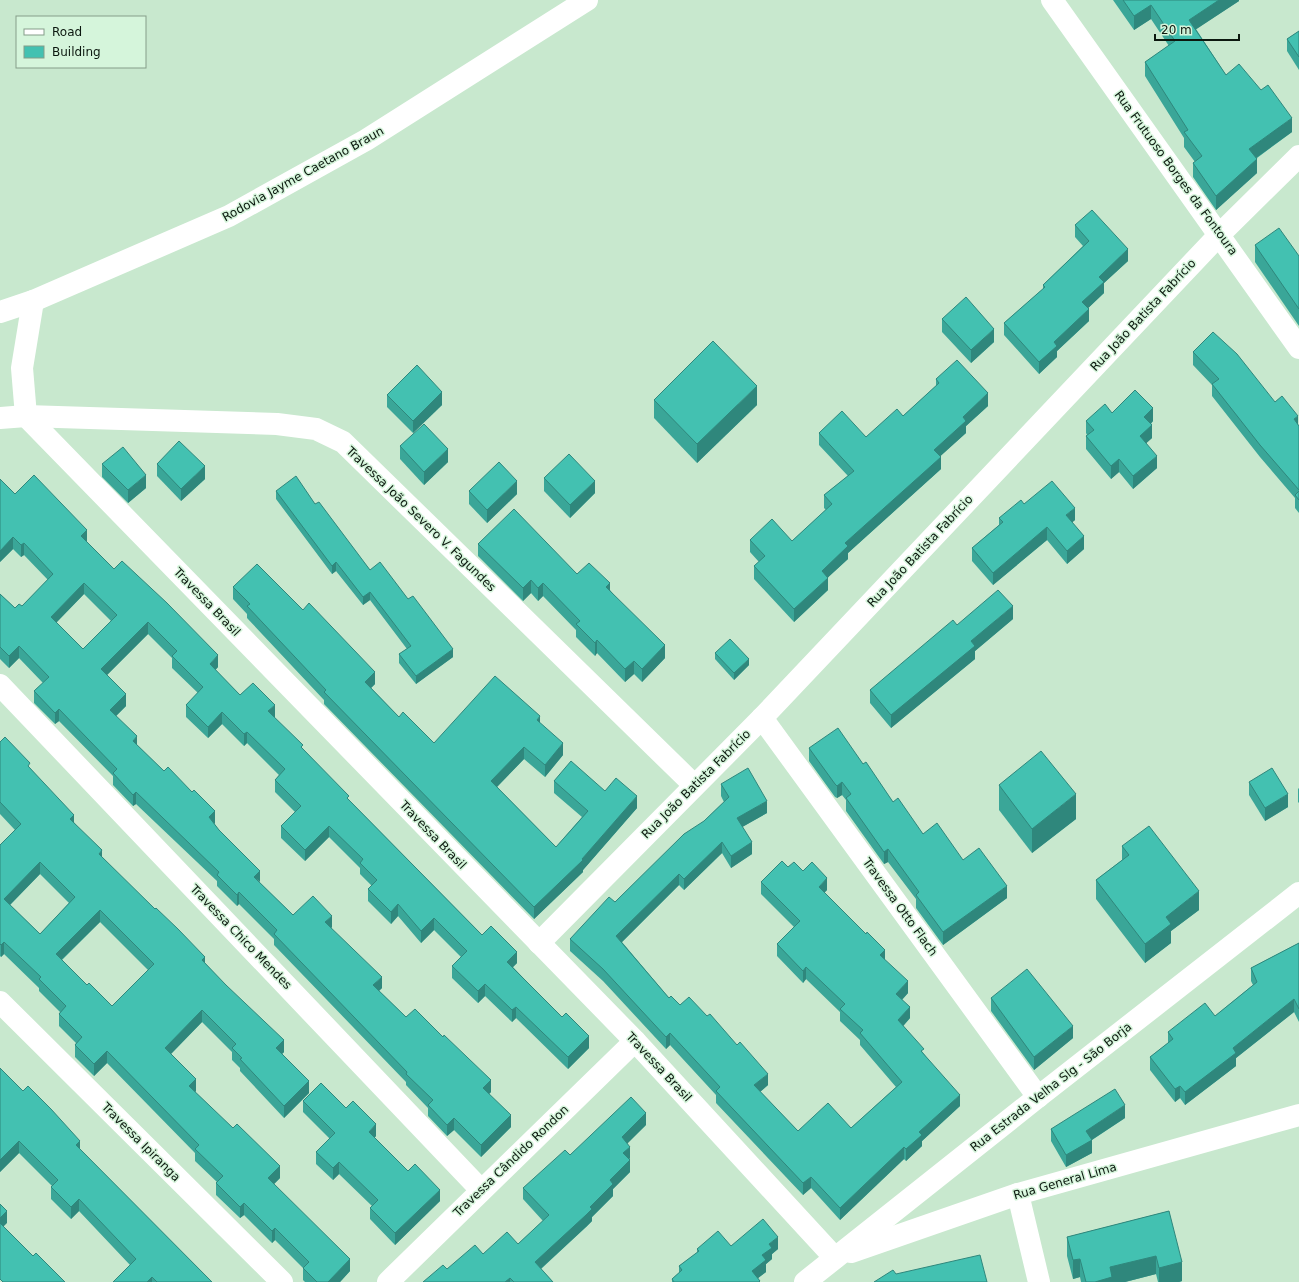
<svg xmlns="http://www.w3.org/2000/svg" width="1299" height="1282" font-family="'DejaVu Sans',sans-serif">
  <style>
    .lines { fill: none; stroke-linecap: round; stroke-linejoin: round }
    .street { stroke: #fff; stroke-width: 22 }
    .highway { stroke: #fff; stroke-width: 22 }
    .wall { fill: #3aa698; fill-rule: evenodd }
    .shaded-wall { fill: #2f877c }
    .building { fill: #43c1b1; stroke: #2f877c; fill-rule: evenodd }
    .labels { text-anchor: middle; stroke-width: 3; stroke-linejoin: round; paint-order: stroke }
    .street-label { font-size: 12px; fill: #0c180f; stroke: #d5f5db }
  </style>
  <rect width="100%" height="100%" fill="#c8e8ce"/>
  <g class="lines">
    <g class="street">
      <polyline points="1052,0 1299,348"/>
      <polyline points="26,416 635,1041 835,1258"/>
      <polyline points="26,416 22,368 33,301"/>
      <polyline points="0,418 26,416 277,424 316,429 343,442 694,785"/>
      <polyline points="0,685 481,1190"/>
      <polyline points="762,718 1038,1097"/>
      <polyline points="539,943 762,718 1220,234 1299,156"/>
      <polyline points="0,1002 282,1282"/>
      <polyline points="1018,1194 1039,1282"/>
      <polyline points="851,1252 1018,1194 1299,1115"/>
      <polyline points="388,1282 635,1041"/>
      <polyline points="805,1282 1038,1097 1299,893"/>
    </g>
    <polyline class="highway" points="0,312 33,301 229,216 366,140 587,0"/>
  </g>
  <g class="wall">
    <polygon points="1113,0 1239,0 1239,1 1196,29 1226,75 1292,132 1257,158 1257,173 1216,210 1193,177 1193,163 1195,162 1184,147 1184,138 1145,76 1145,62 1169,46 1151,19 1134,30"/>
    <polygon points="1299,31 1299,70 1287,51 1287,39"/>
    <polygon points="1075,225 1128,261 1104,283 1104,293 1088,308 1089,321 1057,351 1057,357 1039,374 1004,335 1004,323 1043,289 1043,285 1083,246 1075,237"/>
    <polygon points="1255,245 1299,256 1299,326 1255,262"/>
    <polygon points="942,319 994,342 971,363 942,332"/>
    <polygon points="1193,352 1275,402 1299,426 1299,513 1295,508 1295,498 1260,457 1212,396 1212,385 1193,365"/>
    <polygon points="936,379 988,406 966,426 966,433 940,456 941,469 848,553 848,559 828,577 828,590 794,622 754,579 754,566 759,562 750,552 750,540 792,541 826,510 824,508 824,495 848,476 819,445 819,433 866,437 903,416 936,386"/>
    <polygon points="387,395 442,405 413,433 387,407"/>
    <polygon points="654,400 757,405 697,463 654,418"/>
    <polygon points="1112,413 1153,421 1151,424 1152,438 1146,443 1157,468 1133,489 1119,472 1111,479 1086,449 1086,436 1087,435 1086,433 1086,421"/>
    <polygon points="400,446 448,462 424,485 400,459"/>
    <polygon points="102,464 146,488 128,503 102,477"/>
    <polygon points="157,464 205,479 181,501 157,476"/>
    <polygon points="544,478 595,493 570,518 544,491"/>
    <polygon points="276,491 315,504 370,570 453,657 416,684 399,663 399,654 407,649 370,600 363,605 336,571 332,574 276,499"/>
    <polygon points="469,491 517,494 487,523 469,504"/>
    <path d="M15 494 87 542 114 569 218 667 215 670 240 695 275 717H274L303 749 349 800 482 935 517 963 513 967 589 1048 568 1069 516 1018 512 1022 485 996 478 1003 452 978V966L461 957 434 930 421 943 398 916 391 924 368 901V889L372 886 360 874V868L329 837 305 861 281 838V826L295 812 275 792V780L279 775 247 743 244 746 222 724 208 738 186 717V705L198 693 172 668V658L148 634 107 675 126 706 116 716 137 745 215 823 214 824 260 883 293 915 332 927 331 928 382 988 379 991 406 1017 491 1092 489 1094 511 1127 481 1157 454 1130 447 1136 428 1116V1108L406 1085V1082L274 945V939L239 904 237 906 217 886V881L136 804 133 806 113 785V776L59 721 55 724 34 703V691L43 683 19 658 9 668 0 659V594L15 608 22 606 48 580 24 555 21 557 13 549 0 562ZM84 594 111 621 83 649 56 623Z"/>
    <polygon points="1024,504 1075,520 1072,522 1084,549 1067,564 1047,540 993,585 972,561 972,548 999,525 999,518"/>
    <polygon points="478,544 577,574 610,590 665,658 642,682 634,674 625,682 597,653 595,656 576,637 576,630 543,596 538,601 531,593 523,601 478,556"/>
    <polygon points="233,587 375,684 371,688 399,717 434,743 540,723 563,755 545,777 524,759 497,787 556,847 582,817 554,793 554,781 605,791 637,808 583,870 583,872 534,919 324,704 324,700 247,618 247,614 233,599"/>
    <polygon points="1013,619 975,651 975,659 891,728 870,703 870,690 957,625"/>
    <polygon points="715,653 749,665 734,680 715,659"/>
    <path d="M0 742 30 768 102 857 205 963 284 1052 282 1054 309 1093 284 1118 240 1071V1068L232 1060V1052L202 1022 171 1054 196 1091 195 1092 280 1178 274 1184 350 1271 340 1282H305L303 1280V1268L275 1240 272 1243 244 1215 240 1218 216 1195V1183L217 1182 195 1161V1153L107 1063 94 1076 75 1057V1045L76 1043 59 1026V1014L60 1012 39 991V988L4 954 1 957 0 956V845L15 830 0 814ZM40 874 69 903 40 934 10 905ZM100 922 148 970 112 1006 87 985 62 960Z"/>
    <polygon points="809,748 863,764 893,802 923,834 963,860 1007,898 943,945 916,908 916,899 888,862 884,864 846,811 846,800 842,795 837,798 835,797 809,761"/>
    <polygon points="1249,782 1288,807 1265,821 1249,795"/>
    <polygon points="721,784 767,813 742,827 752,854 731,868 722,853 684,890 679,885 622,942 669,998 680,1005 768,1085 760,1092 798,1131 851,1128 896,1087 860,1045 860,1040 840,1021 840,1012 806,979 803,983 777,956 777,944 794,927 761,894 761,882 788,867 803,871 827,890 824,893 885,960 908,993 902,1000 910,1018 903,1026 924,1054 960,1106 922,1141 922,1146 906,1161 904,1159 840,1220 811,1188 803,1195 716,1103 716,1095 670,1045 666,1049 603,981 570,951 570,939 615,902 704,821 724,802 721,796"/>
    <polygon points="999,785 1076,819 1032,853 999,810"/>
    <polygon points="1299,788 1299,803 1298,802 1298,789"/>
    <polygon points="1122,846 1199,910 1171,931 1171,943 1145,963 1096,899 1096,880 1122,860"/>
    <polygon points="1299,943 1299,1022 1294,1012 1236,1058 1236,1066 1185,1105 1180,1098 1175,1102 1150,1070 1150,1057 1168,1043 1168,1032 1215,1016 1253,985 1251,981 1251,968"/>
    <polygon points="991,998 1073,1038 1034,1070 991,1011"/>
    <polygon points="0,1068 80,1150 212,1282 113,1282 130,1265 79,1211 71,1219 51,1199 51,1187 52,1186 19,1153 0,1172"/>
    <polygon points="303,1101 346,1108 376,1136 374,1138 408,1171 440,1201 395,1245 370,1219 370,1208 372,1206 339,1174 333,1180 316,1164 316,1152 330,1139 303,1112"/>
    <polygon points="1125,1118 1092,1140 1092,1153 1066,1167 1051,1141 1051,1129"/>
    <polygon points="646,1125 627,1143 630,1158 629,1160 630,1172 613,1189 613,1196 592,1217 592,1221 586,1227 541,1269 553,1282 423,1282 447,1269 483,1254 518,1244 543,1221 523,1199 523,1188 570,1155"/>
    <polygon points="1169,1211 1182,1281 1179,1282 1158,1282 1156,1274 1125,1282 1081,1282 1080,1277 1073,1279 1067,1256 1067,1237"/>
    <polygon points="731,1246 778,1249 772,1254 772,1259 766,1264 766,1272 758,1278 760,1282 672,1282 672,1279 679,1273 679,1266 697,1253 697,1249"/>
  </g>
  <g class="shaded-wall">
    <polygon points="1219,0 1239,0 1239,1 1189,34 1189,20"/>
    <polygon points="1151,5 1151,19 1134,30 1134,16"/>
    <polygon points="1292,118 1292,132 1249,163 1249,149"/>
    <polygon points="1257,159 1257,173 1216,210 1216,196"/>
    <polygon points="1128,249 1128,261 1104,283 1104,293 1082,314 1082,302 1099,277"/>
    <polygon points="1089,309 1089,321 1057,351 1057,357 1039,374 1039,362 1054,342"/>
    <polygon points="994,329 994,342 971,363 971,350"/>
    <polygon points="757,386 757,405 697,463 697,444"/>
    <polygon points="442,392 442,405 413,433 413,421"/>
    <polygon points="988,393 988,406 966,426 966,433 934,462 934,450 963,417"/>
    <polygon points="1153,408 1153,421 1144,430 1144,417"/>
    <polygon points="1298,416 1298,429 1294,419"/>
    <polygon points="1152,425 1152,438 1140,449 1140,436"/>
    <polygon points="448,449 448,462 424,485 424,472"/>
    <polygon points="1157,456 1157,468 1133,489 1133,476"/>
    <polygon points="941,457 941,469 848,553 848,559 822,583 822,571 845,543"/>
    <polygon points="1119,459 1119,472 1111,479 1111,466"/>
    <polygon points="205,466 205,479 181,501 181,489"/>
    <polygon points="146,475 146,488 128,503 128,490"/>
    <polygon points="517,481 517,494 487,523 487,510"/>
    <polygon points="595,481 595,493 570,518 570,505"/>
    <polygon points="1075,508 1075,520 1066,528 1066,515"/>
    <polygon points="1047,527 1047,540 993,585 993,573"/>
    <polygon points="87,530 87,542 81,536"/>
    <polygon points="1084,536 1084,549 1067,564 1067,551"/>
    <polygon points="13,537 13,549 0,562 0,551"/>
    <polygon points="24,543 24,555 21,557 21,545"/>
    <polygon points="336,562 336,571 332,574 332,566"/>
    <polygon points="828,578 828,590 794,622 794,609"/>
    <polygon points="531,580 531,593 523,601 523,588"/>
    <polygon points="84,583 84,594 51,628 51,617"/>
    <polygon points="543,583 543,596 538,601 538,588"/>
    <polygon points="610,583 610,596 606,587"/>
    <polygon points="370,592 370,600 363,605 363,597"/>
    <polygon points="1013,606 1013,619 975,651 975,659 891,728 891,715 971,641"/>
    <polygon points="148,622 148,634 101,681 101,669"/>
    <polygon points="597,640 597,653 595,656 595,643"/>
    <polygon points="665,645 665,658 642,682 642,669"/>
    <polygon points="19,646 19,658 9,668 9,656"/>
    <polygon points="453,649 453,657 416,684 416,676"/>
    <polygon points="218,655 218,667 210,676 210,664"/>
    <polygon points="749,659 749,665 734,680 734,673"/>
    <polygon points="634,661 634,674 625,682 625,669"/>
    <polygon points="375,672 375,684 365,694 365,682"/>
    <polygon points="126,694 126,706 110,722 110,710"/>
    <polygon points="275,705 275,717 268,723 268,711"/>
    <polygon points="59,709 59,721 55,724 55,713"/>
    <polygon points="222,712 222,724 208,738 208,727"/>
    <polygon points="540,716 540,728 537,720"/>
    <polygon points="247,732 247,743 244,746 244,734"/>
    <polygon points="137,736 137,748 133,741"/>
    <polygon points="563,743 563,755 545,777 545,765"/>
    <polygon points="524,747 524,759 491,793 491,781"/>
    <polygon points="842,782 842,795 837,798 837,786"/>
    <polygon points="136,792 136,804 133,806 133,795"/>
    <polygon points="1076,794 1076,819 1032,853 1032,829"/>
    <polygon points="1288,794 1288,807 1265,821 1265,808"/>
    <polygon points="637,796 637,808 583,870 583,872 534,919 534,907 582,859"/>
    <polygon points="767,801 767,813 737,830 737,818"/>
    <polygon points="215,811 215,823 209,829 209,817"/>
    <polygon points="74,815 74,827 70,819"/>
    <polygon points="329,826 329,837 305,861 305,850"/>
    <polygon points="722,842 722,853 684,890 684,879"/>
    <polygon points="752,842 752,854 731,868 731,856"/>
    <polygon points="888,849 888,862 884,864 884,852"/>
    <polygon points="102,850 102,862 99,854"/>
    <polygon points="40,862 40,874 4,911 4,899"/>
    <polygon points="260,871 260,882 254,877"/>
    <polygon points="679,874 679,885 616,948 616,936"/>
    <polygon points="827,878 827,890 819,898 819,887"/>
    <polygon points="1007,886 1007,898 943,945 943,932"/>
    <polygon points="1199,891 1199,910 1171,931 1171,943 1145,963 1145,944 1166,917"/>
    <polygon points="239,892 239,904 237,906 237,895"/>
    <polygon points="398,904 398,916 391,924 391,912"/>
    <polygon points="100,910 100,922 56,965 56,954"/>
    <polygon points="332,916 332,927 325,934 325,922"/>
    <polygon points="434,918 434,930 421,943 421,931"/>
    <polygon points="4,942 4,954 1,957 1,945"/>
    <polygon points="885,950 885,961 880,955"/>
    <polygon points="517,952 517,963 507,973 507,962"/>
    <polygon points="205,957 205,969 202,960"/>
    <polygon points="806,967 806,979 803,983 803,971"/>
    <polygon points="382,977 382,988 373,996 373,985"/>
    <polygon points="908,981 908,993 896,1006 896,994"/>
    <polygon points="485,984 485,996 478,1003 478,991"/>
    <polygon points="1294,999 1294,1012 1236,1058 1236,1066 1185,1105 1185,1092 1233,1048"/>
    <polygon points="516,1007 516,1018 512,1022 512,1010"/>
    <polygon points="910,1007 910,1018 898,1032 898,1020"/>
    <polygon points="202,1010 202,1022 165,1060 165,1048"/>
    <polygon points="1073,1026 1073,1038 1034,1070 1034,1057"/>
    <polygon points="670,1033 670,1045 666,1049 666,1037"/>
    <polygon points="589,1036 589,1048 568,1069 568,1057"/>
    <polygon points="284,1040 284,1052 276,1060 276,1048"/>
    <polygon points="107,1051 107,1063 94,1076 94,1064"/>
    <polygon points="768,1074 768,1085 754,1097 754,1085"/>
    <polygon points="196,1079 196,1091 189,1098 189,1086"/>
    <polygon points="491,1080 491,1092 483,1100 483,1088"/>
    <polygon points="309,1081 309,1093 284,1118 284,1106"/>
    <polygon points="1180,1086 1180,1098 1175,1102 1175,1089"/>
    <polygon points="960,1095 960,1106 922,1141 922,1146 906,1161 906,1149 919,1132"/>
    <polygon points="1125,1105 1125,1118 1090,1141 1092,1140 1092,1153 1066,1167 1066,1155 1086,1131"/>
    <polygon points="646,1113 646,1125 622,1149 622,1137"/>
    <polygon points="511,1115 511,1127 481,1157 481,1145"/>
    <polygon points="454,1118 454,1130 447,1136 447,1125"/>
    <polygon points="376,1124 376,1136 369,1144 369,1132"/>
    <polygon points="19,1141 19,1153 0,1172 0,1160"/>
    <polygon points="80,1141 80,1153 76,1145"/>
    <polygon points="630,1147 630,1158 623,1165 623,1153"/>
    <polygon points="904,1147 904,1159 840,1220 840,1208"/>
    <polygon points="630,1160 630,1172 613,1189 613,1196 592,1217 592,1221 586,1227 535,1274 535,1262 590,1207 610,1180"/>
    <polygon points="339,1162 339,1174 333,1180 333,1168"/>
    <polygon points="280,1166 280,1178 268,1190 268,1178"/>
    <polygon points="811,1177 811,1188 803,1195 803,1183"/>
    <polygon points="440,1190 440,1201 395,1245 395,1233"/>
    <polygon points="79,1199 79,1211 71,1219 71,1207"/>
    <polygon points="244,1203 244,1215 240,1218 240,1207"/>
    <polygon points="7,1211 7,1223 0,1230 0,1218"/>
    <polygon points="275,1228 275,1240 272,1243 272,1231"/>
    <polygon points="778,1237 778,1249 772,1254 772,1259 766,1264 766,1272 753,1282 752,1271 769,1244"/>
    <polygon points="1156,1256 1156,1274 1125,1282 1095,1282 1110,1267"/>
    <polygon points="350,1259 350,1271 340,1282 328,1282"/>
    <polygon points="1080,1259 1080,1277 1073,1279 1073,1260"/>
    <polygon points="1182,1262 1182,1281 1179,1282 1159,1282 1159,1268"/>
    <polygon points="152,1277 152,1282 147,1282"/>
    <polygon points="510,1278 510,1282 505,1282"/>
  </g>
  <g class="building">
    <polygon points="1123,0 1219,0 1189,20 1226,75 1239,64 1261,90 1268,85 1292,118 1249,149 1257,159 1216,196 1193,163 1202,156 1184,132 1188,130 1145,62 1175,41 1151,5 1134,16"/>
    <polygon points="1299,31 1299,57 1287,39"/>
    <polygon points="1092,210 1128,249 1099,277 1104,282 1082,302 1089,309 1054,342 1057,346 1039,362 1004,323 1045,287 1043,285 1089,241 1075,225"/>
    <polygon points="1279,228 1299,256 1299,309 1255,245"/>
    <polygon points="966,297 994,329 971,350 942,319"/>
    <polygon points="1213,332 1237,354 1275,402 1282,396 1298,416 1294,419 1299,426 1299,490 1260,445 1212,384 1219,379 1193,352"/>
    <polygon points="713,341 757,386 697,444 654,400"/>
    <polygon points="957,360 988,393 963,417 966,421 934,450 941,457 845,543 848,546 822,571 828,578 794,609 754,566 765,556 750,540 772,519 792,541 832,504 824,495 854,471 819,433 842,411 866,437 897,409 903,416 939,383 936,379"/>
    <polygon points="417,365 442,392 413,421 387,395"/>
    <polygon points="1135,390 1153,408 1144,417 1152,425 1140,436 1157,456 1133,476 1119,459 1111,466 1086,436 1094,430 1086,421 1105,404 1112,413"/>
    <polygon points="424,424 448,449 424,472 400,446"/>
    <polygon points="179,441 205,466 181,489 157,464"/>
    <polygon points="123,447 146,475 128,490 102,464"/>
    <polygon points="569,454 595,481 570,505 544,478"/>
    <polygon points="499,462 517,481 487,510 469,491"/>
    <path d="M34 475 87 530 81 536 114 569 122 561 167 603 218 655 210 664 240 695 253 683 275 705 268 711 303 745 301 747 349 796 347 798 482 935 491 926 517 952 507 962 562 1017 566 1013 589 1036 568 1057 516 1007 512 1010 485 984 478 991 452 966 467 951 434 918 421 931 398 904 391 912 368 889 377 880 360 863 363 859 329 826 305 850 281 826 301 806 275 780 285 769 247 732 244 734 222 712 208 727 186 705 203 687 172 656 177 651 148 622 101 669 126 694 110 710 137 736 133 741 164 771 168 767 192 792 194 790 215 811 209 817 219 830 260 871 254 877 293 915 313 896 332 916 325 922 382 977 373 985 406 1017 415 1009 443 1037 444 1035 491 1080 483 1088 511 1115 481 1145 454 1118 447 1125 428 1105 433 1100 406 1074 407 1072 274 934 277 930 239 892 237 895 217 875 219 872 136 792 133 795 113 773 117 769 59 709 55 713 34 691 49 677 19 646 9 656 0 647V594L15 608 19 604 22 606 53 574 24 543 21 545 13 537 0 551V479L15 494ZM84 583 117 615 83 649 51 617Z"/>
    <polygon points="296,476 315,504 319,502 370,570 380,562 408,599 413,596 453,649 416,676 399,654 411,646 370,592 363,597 336,562 332,566 276,491"/>
    <polygon points="1052,481 1075,508 1066,515 1084,536 1067,551 1047,527 993,573 972,548 1003,522 999,518 1021,500 1024,504"/>
    <polygon points="1299,491 1299,500 1295,495"/>
    <polygon points="514,509 577,574 589,563 610,583 606,587 665,645 642,669 634,661 625,669 597,640 595,643 576,624 580,621 543,583 538,588 531,580 523,588 478,544"/>
    <polygon points="257,564 303,610 309,603 375,672 365,682 399,717 403,712 434,743 495,676 540,716 537,720 563,743 545,765 524,747 491,781 556,847 588,811 554,781 571,761 605,791 616,778 637,796 582,859 583,860 534,907 324,692 326,690 247,606 250,604 233,587"/>
    <polygon points="998,590 1013,606 971,641 975,646 891,715 870,690 953,620 957,625"/>
    <polygon points="730,639 749,659 734,673 715,653"/>
    <polygon points="838,728 863,764 866,762 893,802 898,798 923,834 937,823 963,860 979,848 1007,886 943,932 916,895 919,892 888,849 884,852 846,798 851,794 842,782 837,786 835,784 809,748"/>
    <path d="M5 737 30 763 28 766 74 815 70 819 102 850 99 854 155 909 156 908 178 929 205 957 202 960 226 985 284 1040 276 1048 309 1081 284 1106 240 1059 242 1058 232 1048 236 1044 202 1010 165 1048 196 1079 189 1086 233 1128 237 1124 280 1166 268 1178 350 1259 328 1282H317L303 1268 309 1262 275 1228 272 1231 244 1203 240 1207 216 1183 223 1176 195 1149 199 1145 107 1051 94 1064 75 1045 82 1037 59 1014 66 1006 39 979 41 977 4 942 1 945 0 944V845L21 824 0 802V742ZM40 862 75 897 40 934 4 899ZM100 910 154 964 112 1006 89 983 87 985 56 954Z"/>
    <polygon points="1041,751 1076,794 1032,829 999,785"/>
    <polygon points="748,768 767,801 737,818 752,842 731,856 722,842 684,879 679,874 616,936 669,998 671,996 680,1005 689,997 707,1016 710,1014 737,1045 740,1042 768,1074 754,1085 798,1131 828,1103 851,1128 902,1082 860,1033 863,1030 840,1009 845,1004 806,967 803,971 777,944 800,921 761,882 782,861 788,867 794,862 803,871 812,862 827,878 819,887 866,934 867,932 885,950 880,955 908,981 896,994 910,1007 898,1020 924,1049 921,1051 960,1095 919,1132 922,1135 906,1149 904,1147 840,1208 811,1177 803,1183 716,1091 720,1087 670,1033 666,1037 603,969 570,939 609,897 615,902 684,834 704,821 729,797 721,784"/>
    <polygon points="1272,768 1288,794 1265,808 1249,782"/>
    <polygon points="1149,826 1199,891 1166,917 1171,924 1145,944 1096,880 1129,855 1122,846"/>
    <polygon points="1299,943 1299,1009 1294,999 1233,1048 1236,1053 1185,1092 1180,1086 1175,1089 1150,1057 1173,1039 1168,1032 1205,1003 1215,1016 1257,982 1251,968"/>
    <polygon points="1027,969 1073,1026 1034,1057 991,998"/>
    <polygon points="0,1068 23,1091 28,1086 51,1109 80,1141 76,1145 212,1282 157,1282 152,1277 147,1282 113,1282 136,1259 79,1199 71,1207 51,1187 58,1180 19,1141 0,1160"/>
    <polygon points="321,1083 346,1108 353,1101 376,1124 369,1132 408,1171 415,1164 440,1190 395,1233 370,1208 378,1200 339,1162 333,1168 316,1152 335,1133 303,1101"/>
    <polygon points="1115,1089 1125,1105 1086,1131 1092,1140 1066,1155 1051,1129"/>
    <polygon points="631,1097 646,1113 622,1137 630,1147 623,1153 630,1160 610,1180 613,1184 590,1207 592,1209 586,1215 535,1262 553,1282 514,1282 510,1278 505,1282 423,1282 443,1265 447,1269 475,1245 483,1254 507,1232 518,1244 549,1215 523,1188 565,1150 570,1155"/>
    <polygon points="0,1204 7,1211 0,1218"/>
    <polygon points="1169,1211 1182,1262 1159,1268 1156,1256 1110,1267 1112,1277 1095,1282 1086,1282 1080,1259 1073,1260 1067,1237"/>
    <polygon points="763,1219 778,1237 769,1244 772,1248 762,1255 766,1260 752,1271 760,1281 759,1282 674,1282 672,1279 682,1270 679,1266 699,1251 697,1249 718,1231 731,1246"/>
    <polygon points="0,1223 33,1256 36,1253 65,1282 3,1282 0,1279"/>
    <polygon points="980,1255 987,1282 874,1282 893,1270 896,1274"/>
  </g>
  <g class="labels">
    <g class="street-label">
      <text transform="translate(1176 173) rotate(54)" y="4">Rua Frutuoso Borges da Fontoura</text>
      <text transform="translate(303 174) rotate(-29)" y="4">Rodovia Jayme Caetano Braun</text>
      <text transform="translate(1143 315) rotate(-47)" y="4">Rua João Batista Fabrício</text>
      <text transform="translate(421 519) rotate(44)" y="4">Travessa João Severo V. Fagundes</text>
      <text transform="translate(920 551) rotate(-47)" y="4">Rua João Batista Fabrício</text>
      <text transform="translate(207 602) rotate(46)" y="4">Travessa Brasil</text>
      <text transform="translate(696 784) rotate(-45)" y="4">Rua João Batista Fabrício</text>
      <text transform="translate(433 835) rotate(46)" y="4">Travessa Brasil</text>
      <text transform="translate(900 907) rotate(54)" y="4">Travessa Otto Flach</text>
      <text transform="translate(241 937) rotate(46)" y="4">Travessa Chico Mendes</text>
      <text transform="translate(659 1067) rotate(47)" y="4">Travessa Brasil</text>
      <text transform="translate(1051 1087) rotate(-38)" y="4">Rua Estrada Velha Slg - São Borja</text>
      <text transform="translate(141 1142) rotate(45)" y="4">Travessa Ipiranga</text>
      <text transform="translate(511 1161) rotate(-44)" y="4">Travessa Cândido Rondon</text>
      <text transform="translate(1065 1181) rotate(-16)" y="4">Rua General Lima</text>
    </g>
  </g>
  <rect x="16" y="16" width="130" height="52" fill="#d5f5db" stroke="#859d89"/>
  <rect x="24" y="29" width="20" height="6" fill="#ffffff" stroke="#859d89"/>
  <text x="52" y="36" font-size="12" fill="#0c180f">Road</text>
  <rect x="24" y="46" width="20" height="12" fill="#43c1b1" stroke="#859d89"/>
  <text x="52" y="56" font-size="12" fill="#0c180f">Building</text>
  <path d="M1155 34v6h84v-6" fill="none" stroke="#0c180f" stroke-width="2"/>
  <text x="1161" y="34" font-size="12" fill="#0c180f" stroke="#d5f5db" stroke-width="3" paint-order="stroke">20 m</text>
</svg>
